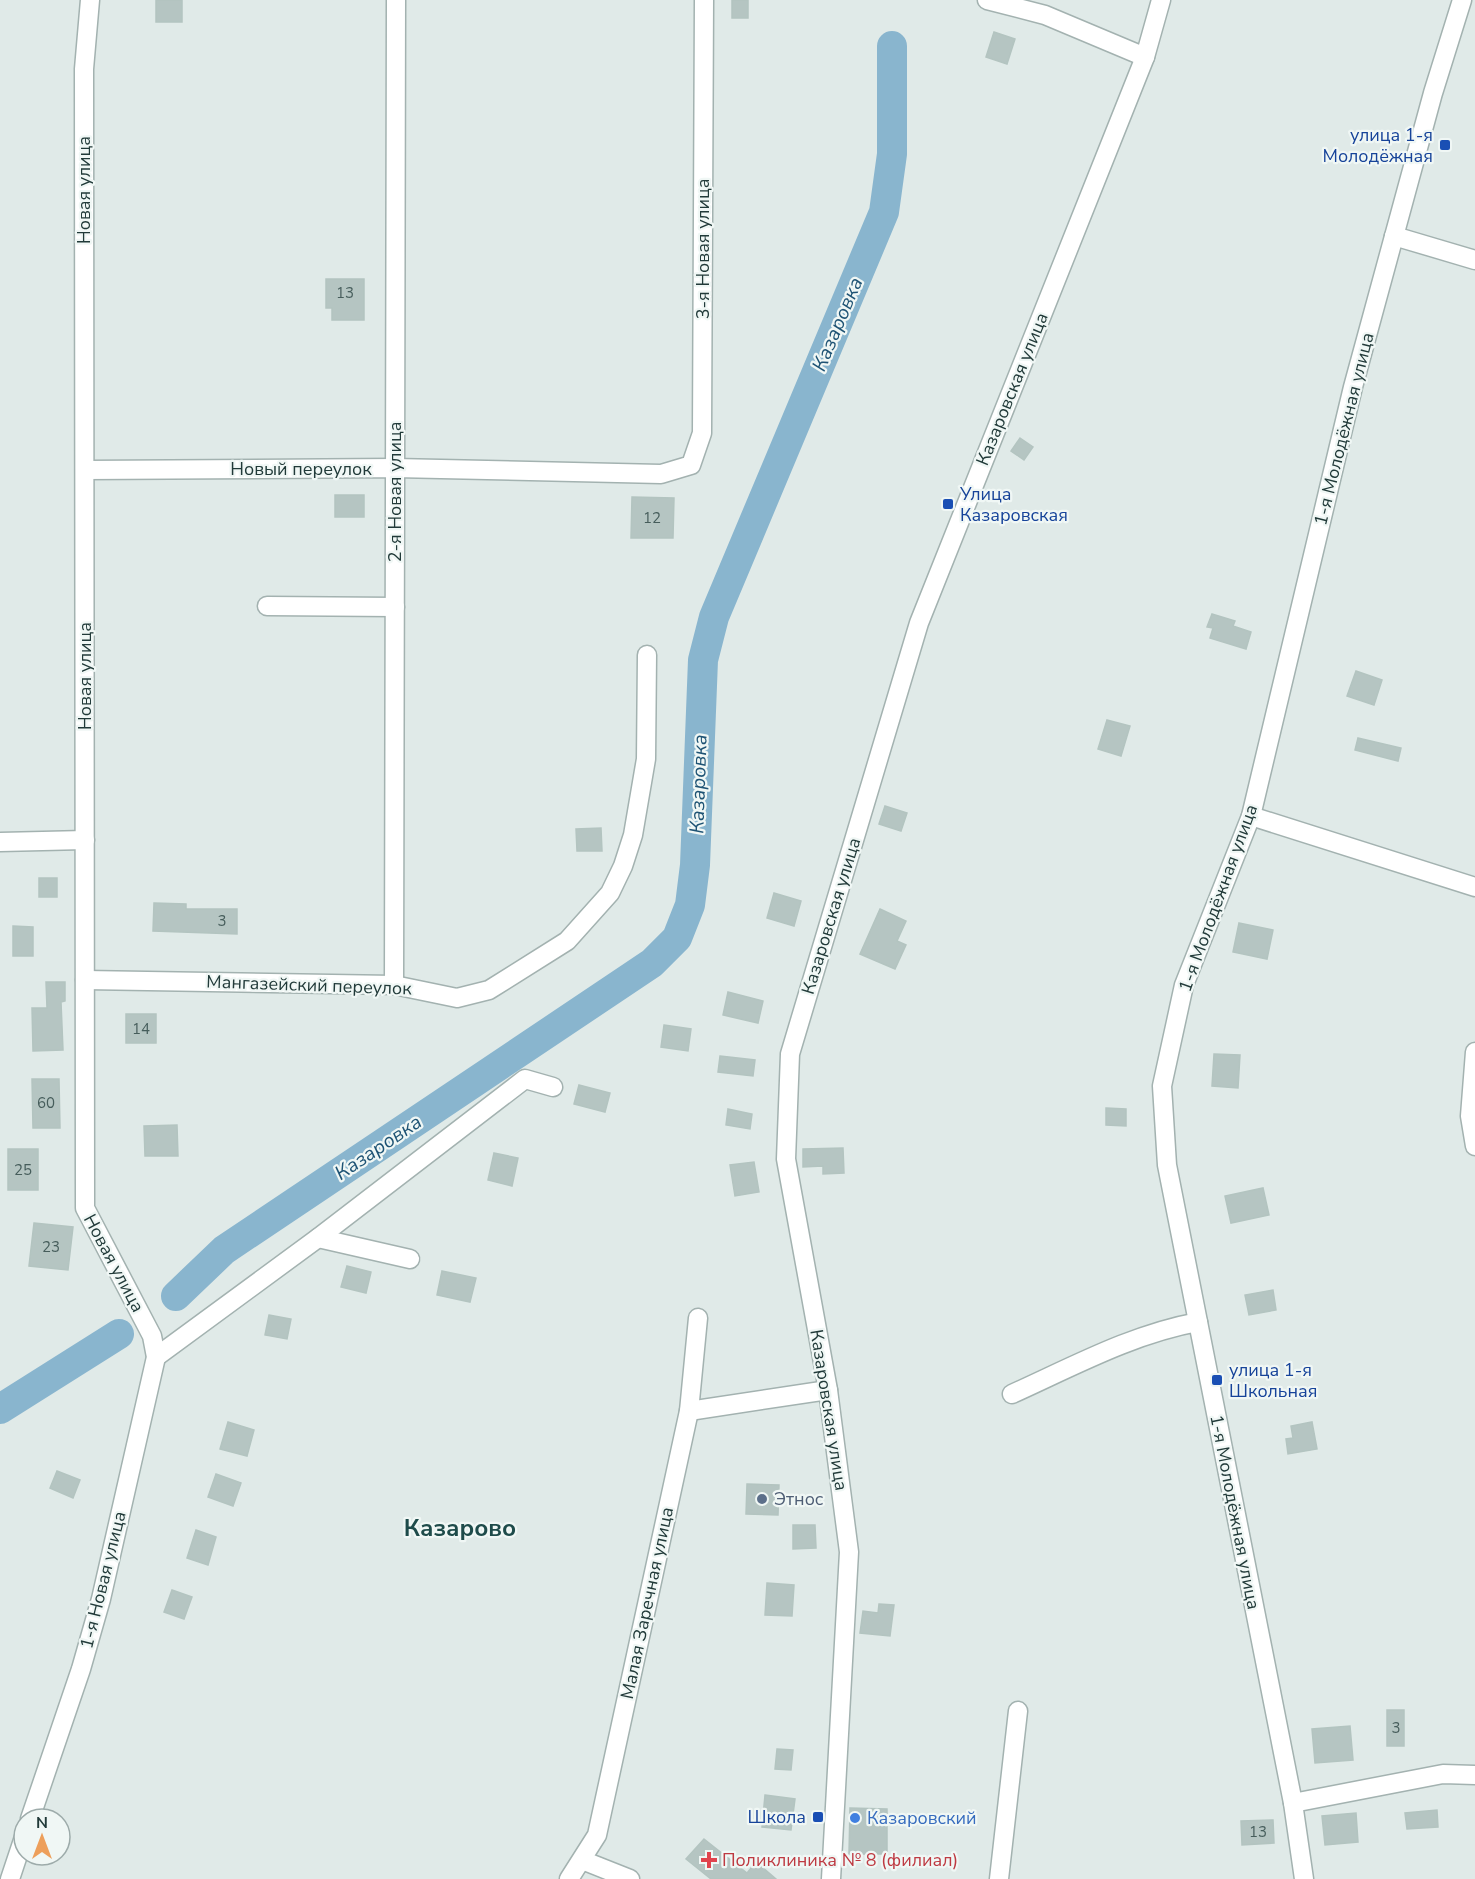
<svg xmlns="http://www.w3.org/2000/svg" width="1475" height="1879" font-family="'Nunito Sans',sans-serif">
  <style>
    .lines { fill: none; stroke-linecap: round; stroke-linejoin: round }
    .river { stroke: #89b5ce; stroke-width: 30 }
    .building { fill: #b5c5c2; stroke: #b3c4c0; stroke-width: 1.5 }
    .minor-casing { stroke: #a3b2b0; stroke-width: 21 }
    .minor { stroke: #fff; stroke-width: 18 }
    .transit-dot { fill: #1a4fb4; stroke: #f0f7f5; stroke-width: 2 }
    .service-dot { fill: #5c6f8a; stroke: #f0f7f5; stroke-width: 2 }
    .shop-dot { fill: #3f7fe0; stroke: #f0f7f5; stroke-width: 2 }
    .health-dot { fill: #e0444e; stroke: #f0f7f5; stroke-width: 2 }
    .labels { text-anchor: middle; stroke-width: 4.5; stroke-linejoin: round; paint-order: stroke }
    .number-label { font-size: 15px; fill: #465d5b }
    .transit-label { font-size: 18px; fill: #164399; stroke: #f0f7f5; text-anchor: end }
    .street-label { font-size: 18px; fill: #213a39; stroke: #f0f7f5 }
    .service-label { font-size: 18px; fill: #4e5e75; stroke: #f0f7f5; text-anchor: start }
    .shop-label { font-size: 18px; fill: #366cbe; stroke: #f0f7f5; text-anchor: start }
    .health-label { font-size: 18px; fill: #be3a42; stroke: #f0f7f5; text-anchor: start }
    .water-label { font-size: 20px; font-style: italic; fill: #1e5374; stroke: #f0f7f5 }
    .district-label { font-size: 24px; font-weight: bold; fill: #1e4b4a; stroke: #f0f7f5 }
  </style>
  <rect width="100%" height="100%" fill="#e0eae8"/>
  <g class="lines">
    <g class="river">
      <polyline points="176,1296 224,1250 652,963 677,938 690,905 695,865 703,660 714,617 884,212 892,154 892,46"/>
      <polyline points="0,1409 119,1334"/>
    </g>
  </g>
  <g class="building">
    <rect x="156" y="0" width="26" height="22"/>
    <rect x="732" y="0" width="16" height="18"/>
    <polygon points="994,32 1015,39 1007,64 986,57"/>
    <polygon points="326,279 364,279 364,320 332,320 332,308 326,308"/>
    <polygon points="1020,438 1033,447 1024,460 1011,451"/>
    <rect x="335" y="495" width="29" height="22"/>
    <polygon points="632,497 674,498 673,538 631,538"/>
    <polygon points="1212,614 1235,621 1233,626 1251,632 1246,649 1210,638 1213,628 1207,627"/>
    <polygon points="1356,671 1382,680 1374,705 1347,696"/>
    <polygon points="1107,720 1130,726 1121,756 1098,749"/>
    <polygon points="1358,738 1401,748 1398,761 1355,750"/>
    <polygon points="885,806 907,813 901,831 879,824"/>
    <polygon points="601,828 602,851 577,851 576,829"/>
    <rect x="39" y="878" width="18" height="19"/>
    <polygon points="774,893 801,901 794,926 767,918"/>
    <polygon points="154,903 186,904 186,909 237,909 237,934 153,931"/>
    <polygon points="880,909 906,921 897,941 906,945 895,969 860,954"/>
    <polygon points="1239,923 1273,930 1267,959 1233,952"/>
    <polygon points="13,926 33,927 33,956 13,956"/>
    <polygon points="46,982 65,982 65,1001 61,1002 63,1050 33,1051 32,1008 47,1008"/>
    <polygon points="728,992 763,1001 758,1023 723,1015"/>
    <rect x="126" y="1014" width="30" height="29"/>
    <polygon points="664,1025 691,1029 688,1051 661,1047"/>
    <polygon points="1214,1054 1240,1055 1238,1088 1212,1086"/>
    <polygon points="720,1056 755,1060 753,1076 718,1072"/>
    <polygon points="32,1079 59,1079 60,1128 33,1128"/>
    <polygon points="579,1085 610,1093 605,1112 574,1104"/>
    <polygon points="1106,1108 1126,1109 1126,1126 1106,1125"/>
    <polygon points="728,1109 752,1114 750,1129 726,1125"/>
    <polygon points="177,1125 178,1156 145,1156 144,1126"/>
    <polygon points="843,1148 844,1173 823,1174 823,1166 803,1167 803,1149"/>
    <rect x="8" y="1149" width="30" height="41"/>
    <polygon points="494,1153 518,1158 512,1186 488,1180"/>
    <polygon points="754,1162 759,1192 735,1196 730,1165"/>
    <polygon points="1263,1188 1269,1215 1231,1223 1225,1196"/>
    <polygon points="34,1223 73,1227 68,1270 29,1266"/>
    <polygon points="347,1266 371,1272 366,1293 341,1287"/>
    <polygon points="442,1271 476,1278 470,1302 437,1295"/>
    <polygon points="1273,1290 1276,1310 1249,1315 1245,1295"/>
    <polygon points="269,1315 291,1319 287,1339 265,1335"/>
    <polygon points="228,1422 254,1430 247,1456 220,1449"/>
    <polygon points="1312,1422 1317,1449 1288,1454 1286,1439 1293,1438 1291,1426"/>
    <polygon points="57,1471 80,1480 73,1498 50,1488"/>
    <polygon points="216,1474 241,1483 233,1506 208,1497"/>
    <polygon points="747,1484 779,1485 778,1515 746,1514"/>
    <polygon points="793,1525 815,1525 816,1548 793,1549"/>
    <polygon points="196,1530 216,1537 208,1565 187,1558"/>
    <polygon points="767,1583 794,1585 792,1616 765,1615"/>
    <polygon points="172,1590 192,1597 184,1619 164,1612"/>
    <polygon points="879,1604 894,1605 890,1636 860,1633 863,1611 878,1613"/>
    <rect x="1387" y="1710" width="17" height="36"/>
    <polygon points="1350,1726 1353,1760 1315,1763 1312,1729"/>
    <polygon points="777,1749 793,1750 791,1770 775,1769"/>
    <polygon points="765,1795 795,1799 791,1830 762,1827"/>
    <polygon points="850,1808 887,1809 887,1854 849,1854"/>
    <polygon points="1437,1810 1438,1827 1407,1829 1405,1813"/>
    <polygon points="1356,1813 1358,1842 1325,1845 1322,1816"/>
    <polygon points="1273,1820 1274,1843 1242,1845 1241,1821"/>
    <polygon points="704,1839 747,1873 756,1862 776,1879 711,1879 686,1859"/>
  </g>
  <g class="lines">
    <defs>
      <g id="minor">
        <polyline points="987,0 1045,15 1145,57"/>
        <polyline points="1394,236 1475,260"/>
        <polyline points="85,470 395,468 661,474 691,465 702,433 704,0"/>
        <polyline points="267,606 395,607"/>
        <polyline points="1251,816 1475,887"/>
        <polyline points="0,842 85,840"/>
        <polyline points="85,980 394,985 457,998 489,990 567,941 610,893 623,866 633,835 646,759 647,655"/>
        <polyline points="394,985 396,0"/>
        <polyline points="1475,1052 1470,1116 1475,1146"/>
        <polyline points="318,1238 410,1259"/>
        <polyline points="156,1357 318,1238 525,1079 553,1087"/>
        <path d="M1012 1394C1072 1367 1132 1334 1198 1322"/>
        <polyline points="689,1411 828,1390"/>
        <polyline points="1293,1803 1443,1774 1475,1775"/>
        <polyline points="30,1819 81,1669 101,1599 156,1357 152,1336 85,1208 84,69 90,0"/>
        <polyline points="582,1860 630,1879"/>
        <polyline points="10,1879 24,1837"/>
        <polyline points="569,1879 597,1835 689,1411 698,1318"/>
        <polyline points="831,1879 849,1552 828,1390 786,1159 790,1054 919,623 1145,57 1161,0"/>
        <polyline points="999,1879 1018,1711"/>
        <polyline points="1304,1879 1293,1803 1167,1165 1162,1086 1184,985 1251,816 1353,387 1433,93 1462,0"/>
      </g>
    </defs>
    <use href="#minor" class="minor-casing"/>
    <use href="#minor" class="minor"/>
  </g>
  <g class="transit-dot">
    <rect x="1439" y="139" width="12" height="12" rx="3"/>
    <rect x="942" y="498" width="12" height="12" rx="3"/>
    <rect x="1211" y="1374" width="12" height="12" rx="3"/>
    <rect x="812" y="1811" width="12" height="12" rx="3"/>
  </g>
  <circle class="service-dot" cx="762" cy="1499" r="6"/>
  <circle class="shop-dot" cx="855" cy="1818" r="6"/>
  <path class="health-dot" d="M706 1851h6v6h6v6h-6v6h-6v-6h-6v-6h6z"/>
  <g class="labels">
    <g class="number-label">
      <text x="345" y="298">13</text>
      <text x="652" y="523">12</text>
      <text x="222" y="926">3</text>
      <text x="141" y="1034">14</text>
      <text x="46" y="1108">60</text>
      <text x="23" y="1175">25</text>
      <text x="51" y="1252">23</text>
      <text x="1396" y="1733">3</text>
      <text x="1258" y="1837">13</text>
    </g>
    <g class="transit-label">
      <text x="1433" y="141">улица 1-я<tspan x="1433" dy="21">Молодёжная</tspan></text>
      <text x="960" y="500" text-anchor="start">Улица<tspan x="960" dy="21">Казаровская</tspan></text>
      <text x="1229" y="1376" text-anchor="start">улица 1-я<tspan x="1229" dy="21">Школьная</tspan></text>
      <text x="806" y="1823">Школа</text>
    </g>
    <g class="street-label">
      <text transform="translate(84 190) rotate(-90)" y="6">Новая улица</text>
      <text transform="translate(703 249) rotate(-90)" y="6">3-я Новая улица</text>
      <text transform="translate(1012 389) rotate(-68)" y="6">Казаровская улица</text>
      <text transform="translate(1344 429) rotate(-76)" y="6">1-я Молодёжная улица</text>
      <text x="301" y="475">Новый переулок</text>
      <text transform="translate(395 492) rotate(-90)" y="6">2-я Новая улица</text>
      <text transform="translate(85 676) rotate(-90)" y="6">Новая улица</text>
      <text transform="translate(1218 898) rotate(-70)" y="6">1-я Молодёжная улица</text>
      <text transform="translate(831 916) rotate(-73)" y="6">Казаровская улица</text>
      <text transform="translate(309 985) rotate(2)" y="6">Мангазейский переулок</text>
      <text transform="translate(114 1263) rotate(62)" y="6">Новая улица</text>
      <text transform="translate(829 1410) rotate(81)" y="6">Казаровская улица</text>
      <text transform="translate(1235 1512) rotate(79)" y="6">1-я Молодёжная улица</text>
      <text transform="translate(103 1580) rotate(-76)" y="6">1-я Новая улица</text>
      <text transform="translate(647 1603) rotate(-78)" y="6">Малая Заречная улица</text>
    </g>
    <g class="service-label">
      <text x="774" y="1505">Этнос</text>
    </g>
    <g class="shop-label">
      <text x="867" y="1824">Казаровский</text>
    </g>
    <g class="health-label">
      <text x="722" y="1866">Поликлиника № 8 (филиал)</text>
    </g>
    <g class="water-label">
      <text transform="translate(837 324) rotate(-67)" y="7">Казаровка</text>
      <text transform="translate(698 784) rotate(-88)" y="7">Казаровка</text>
      <text transform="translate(378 1147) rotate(-34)" y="7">Казаровка</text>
    </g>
    <g class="district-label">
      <text x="460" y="1536">Казарово</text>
    </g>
  </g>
  <g transform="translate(42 1837)"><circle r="28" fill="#f0f7f5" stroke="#9dabaa" stroke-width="1.5"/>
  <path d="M0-4.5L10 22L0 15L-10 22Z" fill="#ed9f5b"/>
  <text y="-9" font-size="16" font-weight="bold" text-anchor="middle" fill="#213a39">N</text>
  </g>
</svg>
